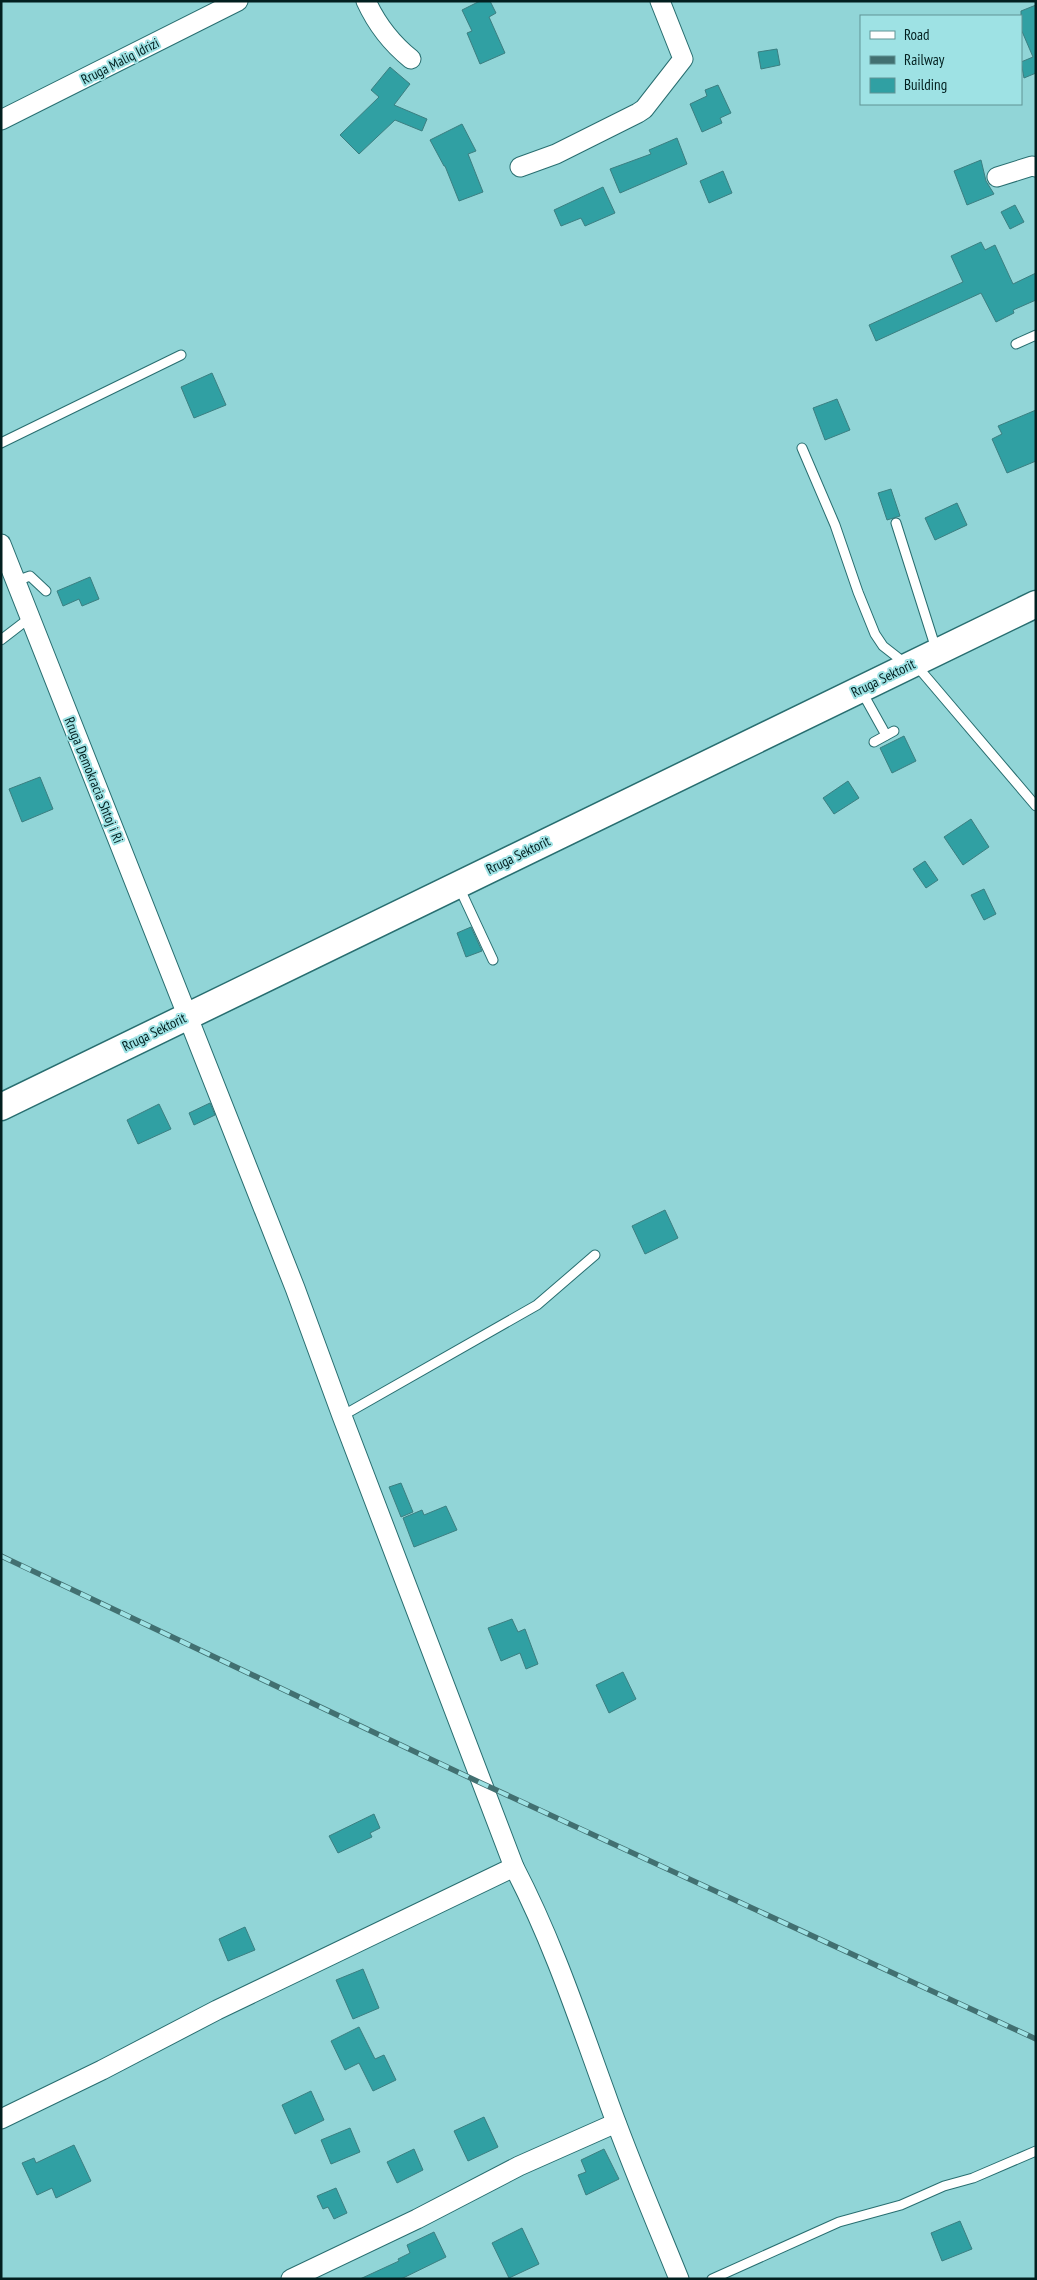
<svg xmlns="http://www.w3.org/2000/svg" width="1037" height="2280" font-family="'PT Sans Narrow',sans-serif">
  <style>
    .building { fill: #30a0a3; stroke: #3b7f81 }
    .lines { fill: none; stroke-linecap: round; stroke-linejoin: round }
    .lane-casing { stroke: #286e70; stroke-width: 11 }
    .street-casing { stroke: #286e70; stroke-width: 21 }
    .secondary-casing { stroke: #286e70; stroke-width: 29 }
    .lane { stroke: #fff; stroke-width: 9 }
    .street { stroke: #fff; stroke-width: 19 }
    .secondary { stroke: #fff; stroke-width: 26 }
    .rail-casing { stroke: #427071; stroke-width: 5.5 }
    .rail { stroke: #9ee2e4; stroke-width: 4; stroke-dasharray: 11; stroke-linecap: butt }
    .labels { text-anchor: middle; stroke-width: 4; stroke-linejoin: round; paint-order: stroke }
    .street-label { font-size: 14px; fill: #021f1f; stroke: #9ee2e4 }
  </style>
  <rect width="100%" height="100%" fill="#91d5d7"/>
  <g class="building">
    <polygon points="480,1 490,1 496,13 489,17 505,53 480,64 467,33 472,31 462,10"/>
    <polygon points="1036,5 1036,73 1024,78 1021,62 1033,57 1021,29 1021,11"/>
    <polygon points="777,49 780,65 761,69 758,52"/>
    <polygon points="390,67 410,84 394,105 427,119 422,131 395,120 359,154 340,135 379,97 371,90"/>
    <polygon points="718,85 731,113 720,118 722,123 702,132 690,104 707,96 705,90"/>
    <polygon points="462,124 476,151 468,154 483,192 459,201 445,166 444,166 430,140"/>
    <polygon points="677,138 687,164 620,193 610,169 651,154 649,150"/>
    <polygon points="981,160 986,181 994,194 967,205 954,171"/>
    <polygon points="723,171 732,193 709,203 700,181"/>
    <polygon points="603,187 615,213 585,226 581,218 561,226 554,210"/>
    <polygon points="1015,205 1024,222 1010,229 1001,212"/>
    <polygon points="981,242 985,250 995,245 1013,284 1036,273 1036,300 1013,310 1014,313 996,322 981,293 876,341 869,325 963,282 951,256"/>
    <polygon points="212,373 226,405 194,418 181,387"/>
    <polygon points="837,399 850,430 825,440 813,408"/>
    <polygon points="1036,410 1036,461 1007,473 992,439 1002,434 998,426"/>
    <polygon points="891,489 900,516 887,520 878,493"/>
    <polygon points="957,503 967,525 935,540 925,518"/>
    <polygon points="90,577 99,599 82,606 79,599 63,606 57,591"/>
    <polygon points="904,736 916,761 892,773 880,748"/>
    <polygon points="40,777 53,809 22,822 9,789"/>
    <polygon points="848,781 859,798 834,814 823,798"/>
    <polygon points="971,819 989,847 963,865 944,837"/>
    <polygon points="925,861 938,880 926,888 913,869"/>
    <polygon points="984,889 996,914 984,920 971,895"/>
    <polygon points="471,927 482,951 466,957 457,933"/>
    <polygon points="210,1103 215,1115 194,1125 189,1113"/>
    <polygon points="159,1104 171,1129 138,1144 127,1120"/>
    <polygon points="665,1210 678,1238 645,1254 632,1226"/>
    <polygon points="401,1483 413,1512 401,1517 389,1487"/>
    <polygon points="446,1506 457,1530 414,1547 403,1518 422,1510 424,1515"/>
    <polygon points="512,1619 518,1632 525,1629 538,1664 526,1669 520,1653 501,1661 488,1628"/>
    <polygon points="623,1672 636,1699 609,1713 596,1685"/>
    <polygon points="374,1814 380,1828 370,1833 372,1837 338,1853 329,1836"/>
    <polygon points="245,1927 255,1950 228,1961 219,1939"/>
    <polygon points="363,1969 379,2008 353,2019 336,1980"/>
    <polygon points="359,2027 375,2059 384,2055 396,2080 373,2091 359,2063 345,2070 331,2041"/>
    <polygon points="311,2091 324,2120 295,2134 282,2105"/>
    <polygon points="484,2117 498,2147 468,2161 454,2131"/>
    <polygon points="350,2128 360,2152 331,2164 321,2140"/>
    <polygon points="74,2145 91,2181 56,2198 52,2188 37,2195 22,2163 34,2158 36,2163"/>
    <polygon points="414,2149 423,2170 397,2183 387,2162"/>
    <polygon points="604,2149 619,2179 586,2195 578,2175 586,2172 581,2160"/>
    <polygon points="336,2188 347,2213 334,2219 328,2207 323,2209 317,2196"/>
    <polygon points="960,2221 972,2249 942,2261 931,2233"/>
    <polygon points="522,2228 539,2264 509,2278 492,2243"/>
    <polygon points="434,2232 446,2257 401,2279 360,2279 399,2261 398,2259 410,2253 407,2245"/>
  </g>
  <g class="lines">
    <defs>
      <g id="lane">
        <polyline points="1016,344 1036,335"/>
        <polyline points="1,443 181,355"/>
        <polyline points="802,448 835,525 858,592 875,634 883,646 906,664"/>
        <polyline points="896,523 936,649"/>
        <polyline points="16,581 30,576 46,591"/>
        <polyline points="1,640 23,623 31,620"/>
        <polyline points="916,665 1036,806"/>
        <polyline points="862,692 886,735"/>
        <polyline points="874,742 894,731"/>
        <polyline points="459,887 493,960"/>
        <polyline points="342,1416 537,1305 595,1255"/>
        <polyline points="712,2279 839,2222 901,2205 944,2186 973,2178 1036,2151"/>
      </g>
      <g id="street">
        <path d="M366 1C377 25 391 43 411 59"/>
        <polyline points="1,120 238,1"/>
        <polyline points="520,167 556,154 638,113 644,109 683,59 660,1"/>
        <polyline points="997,177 1032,166 1036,167"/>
        <path d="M1 544 295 1288 342 1416 514 1867C552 1940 577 2015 605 2092 627 2155 654 2217 679 2279"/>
        <polyline points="1,2119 102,2070 217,2010 514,1867"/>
        <polyline points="291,2279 417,2219 519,2166 616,2123"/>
      </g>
      <polyline id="secondary" points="1,1107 1036,604"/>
    </defs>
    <use href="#lane" class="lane-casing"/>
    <use href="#street" class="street-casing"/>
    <use href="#secondary" class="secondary-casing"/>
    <use href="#lane" class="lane"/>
    <use href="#street" class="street"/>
    <use href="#secondary" class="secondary"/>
    <defs>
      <polyline id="rail" points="1,1556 481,1783 1036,2039"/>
    </defs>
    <use href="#rail" class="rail-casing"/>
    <use href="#rail" class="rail"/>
  </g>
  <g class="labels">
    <g class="street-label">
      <text transform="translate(120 61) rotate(-27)" y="5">Rruga Maliq Idrizi</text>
      <text transform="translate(883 678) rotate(-26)" y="5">Rruga Sektorit</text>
      <text transform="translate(94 780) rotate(68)" y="5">Rruga Demokracia Shtoj i Ri</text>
      <text transform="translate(518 855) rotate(-26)" y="5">Rruga Sektorit</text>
      <text transform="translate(154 1032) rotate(-26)" y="5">Rruga Sektorit</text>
    </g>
  </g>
  <rect width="1037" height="2280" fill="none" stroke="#021f1f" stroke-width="5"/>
  <rect x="860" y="15" width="162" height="90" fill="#9ee2e4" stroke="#609495"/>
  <rect x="870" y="31" width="25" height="8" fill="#ffffff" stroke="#609495"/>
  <text x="904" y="40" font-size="15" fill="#021f1f">Road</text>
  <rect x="870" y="56" width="25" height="8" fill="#427071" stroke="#609495"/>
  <text x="904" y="65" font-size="15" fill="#021f1f">Railway</text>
  <rect x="870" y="78" width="25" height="15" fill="#30a0a3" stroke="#609495"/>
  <text x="904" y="90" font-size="15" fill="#021f1f">Building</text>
</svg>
